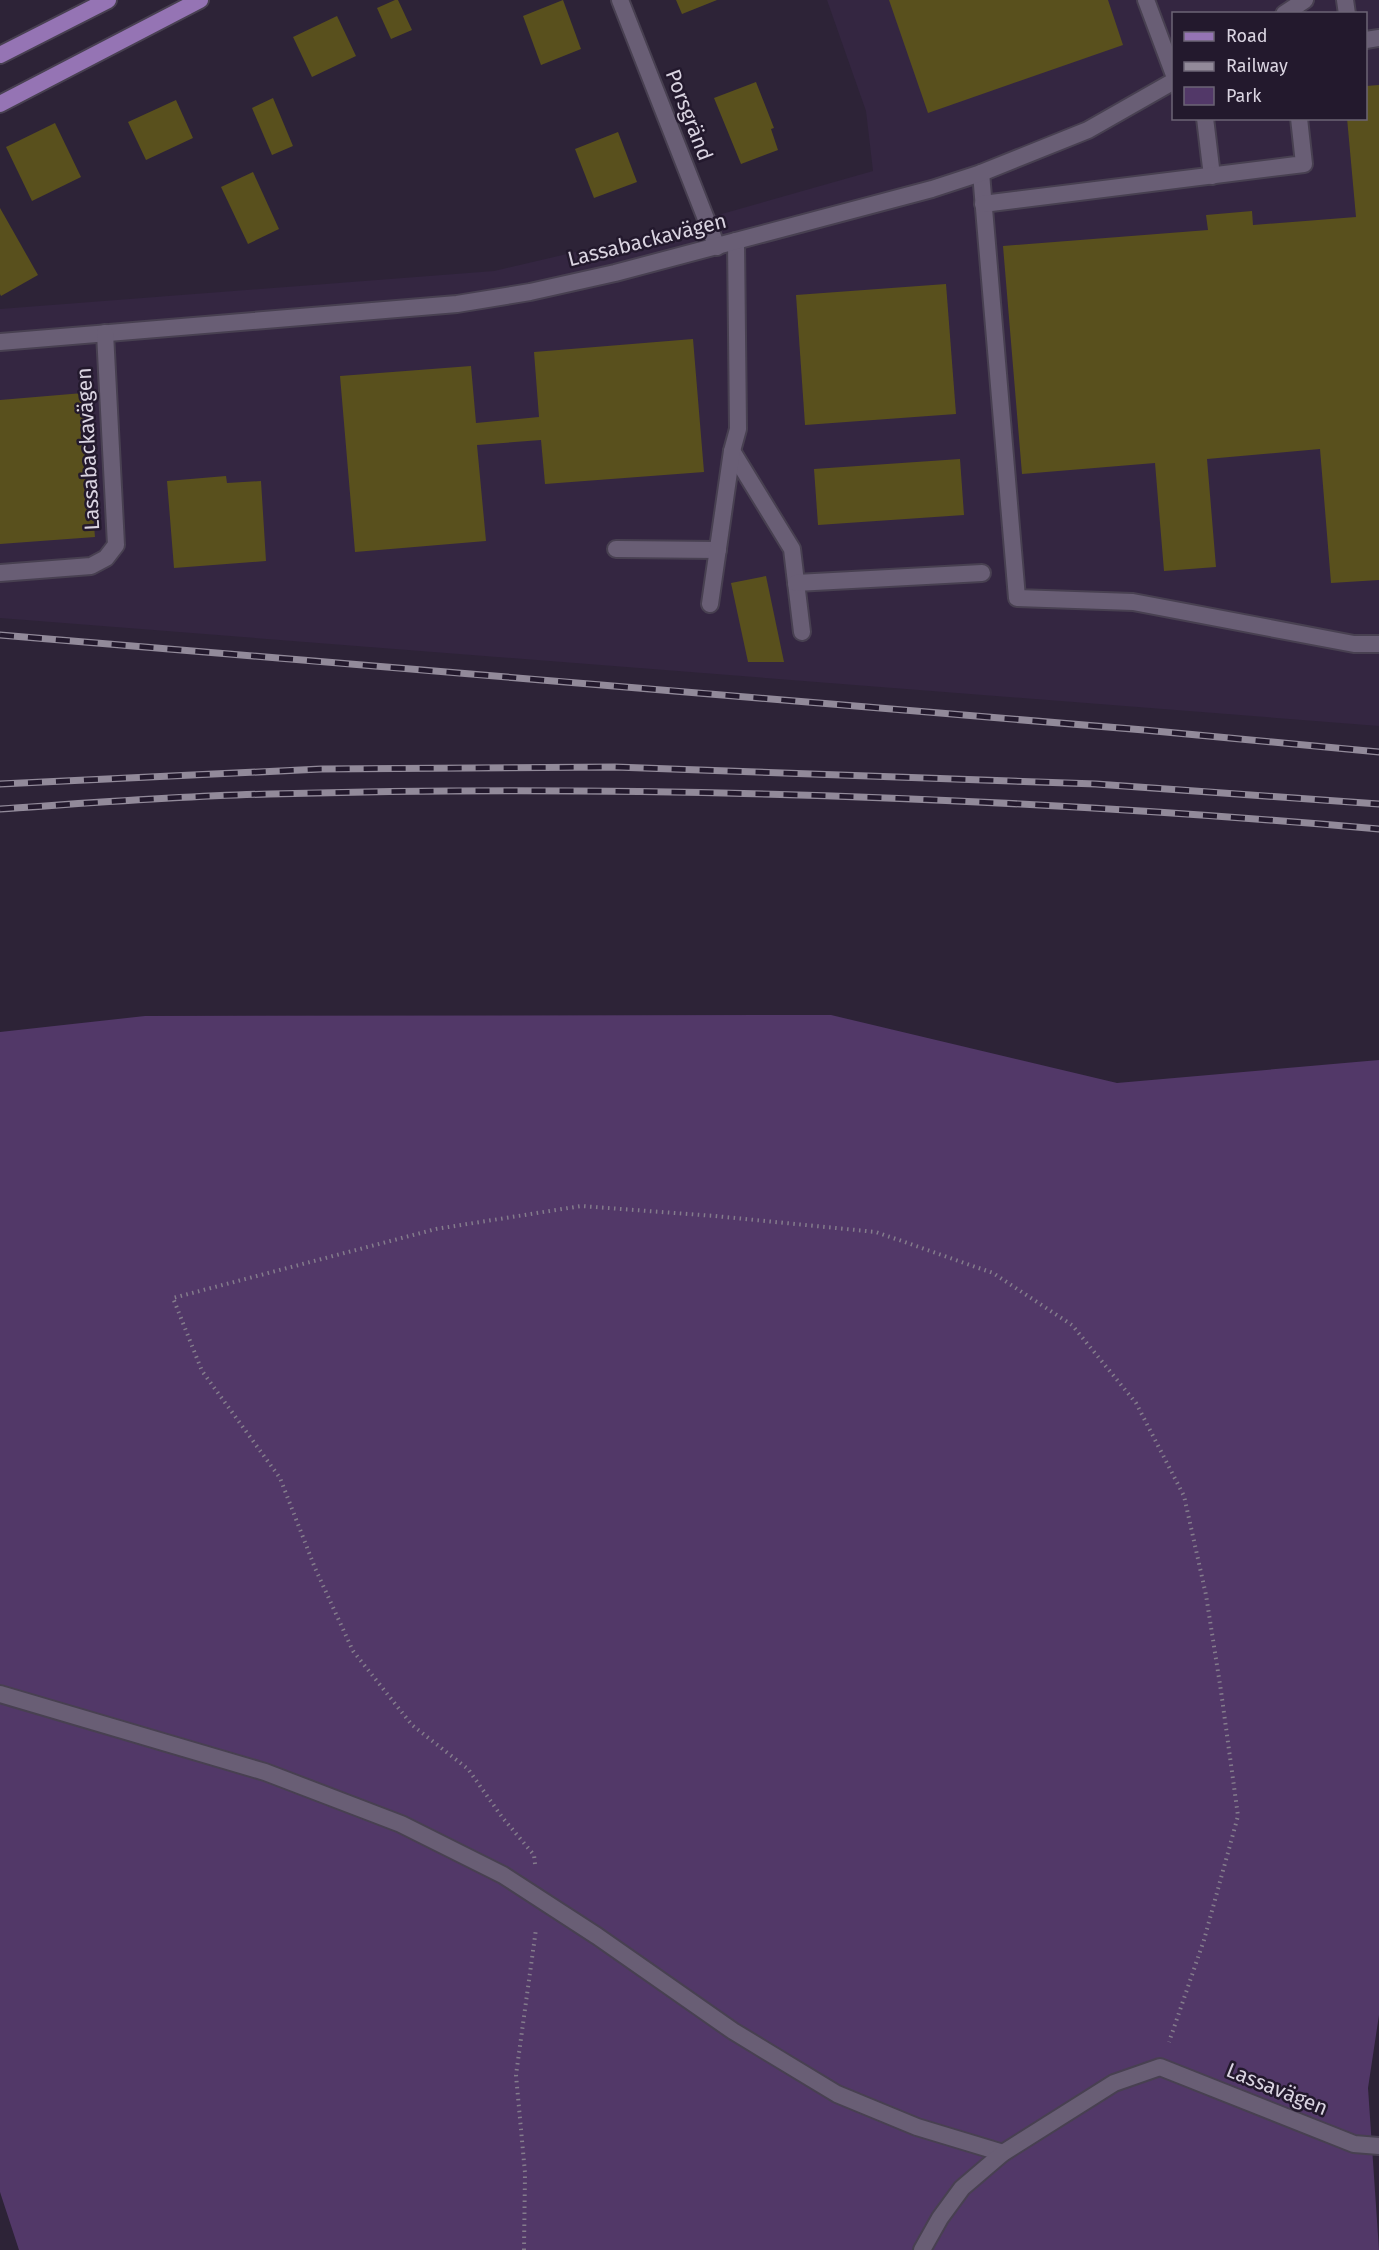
<svg xmlns="http://www.w3.org/2000/svg" width="1379" height="2250" font-family="'Fira Sans',sans-serif">
  <style>
    .built { fill: #342641; fill-rule: evenodd }
    .green { fill: #523868 }
    .building { fill: #59501d }
    .lines { fill: none; stroke-linecap: round; stroke-linejoin: round }
    .service-casing { stroke: #484051; stroke-width: 20 }
    .minor-casing { stroke: #484051; stroke-width: 20 }
    .primary-casing { stroke: #484051; stroke-width: 20 }
    .path { stroke: #847c8c; stroke-width: 4; stroke-dasharray: 1.5 4.5; stroke-linecap: butt }
    .service { stroke: #695e75; stroke-width: 16 }
    .minor { stroke: #695e75; stroke-width: 16 }
    .primary { stroke: #9574b4; stroke-width: 16 }
    .rail-casing { stroke: #928a9a; stroke-width: 7 }
    .rail { stroke: #23192d; stroke-width: 4.5; stroke-dasharray: 14; stroke-linecap: butt }
    .labels { text-anchor: middle; stroke-width: 5; stroke-linejoin: round; paint-order: stroke }
    .street-label { font-size: 21px; fill: #dad4e1; stroke: #23192d }
  </style>
  <rect width="100%" height="100%" fill="#2d2337"/>
  <path class="built" d="M827 0H1379V726L0 618V309L494 271 644 236 873 171 866 111ZM1174 14H1366V118H1174Z"/>
  <polygon class="green" points="831,1015 1117,1083 1379,1060 1379,2015 1368,2088 1379,2250 19,2250 0,2192 0,1032 145,1016"/>
  <g class="building">
    <polygon points="395,0 398,0 412,30 391,39 377,8"/>
    <polygon points="563,0 581,49 541,65 523,16"/>
    <polygon points="676,0 717,0 682,14"/>
    <polygon points="889,0 1108,0 1123,45 928,113"/>
    <polygon points="337,16 356,56 312,77 293,37"/>
    <polygon points="756,82 774,128 771,129 778,150 741,164 714,98"/>
    <polygon points="1379,85 1379,580 1331,583 1320,449 1207,459 1216,567 1164,571 1155,463 1022,474 1003,246 1208,230 1206,215 1252,211 1253,225 1356,217 1347,118 1366,118 1366,86"/>
    <polygon points="273,98 293,146 272,155 252,108"/>
    <polygon points="176,100 193,138 146,160 128,122"/>
    <polygon points="55,123 81,177 32,201 6,147"/>
    <polygon points="618,132 637,182 594,198 575,149"/>
    <polygon points="253,172 279,229 248,244 221,187"/>
    <polygon points="0,208 38,275 1,296 0,294"/>
    <polygon points="946,284 956,414 805,425 796,295"/>
    <polygon points="693,339 704,472 545,484 541,440 477,445 486,541 355,552 340,376 471,366 476,423 539,417 534,352"/>
    <polygon points="83,393 95,537 0,544 0,400"/>
    <polygon points="960,459 964,515 818,525 814,469"/>
    <polygon points="226,476 227,483 261,481 266,561 174,568 167,481"/>
    <polygon points="766,576 784,662 748,662 731,583"/>
  </g>
  <g class="lines">
    <defs>
      <g id="service">
        <polyline points="1146,0 1174,75"/>
        <polyline points="1345,0 1347,14"/>
        <polyline points="1366,40 1379,38"/>
        <polyline points="1205,118 1212,176"/>
        <polyline points="981,173 1017,598 1133,602 1354,644 1379,644"/>
        <polyline points="983,204 1304,164 1299,118"/>
        <polyline points="732,451 792,549 802,632"/>
        <polyline points="616,549 718,550"/>
        <polyline points="796,583 982,573"/>
        <polyline points="710,604 732,451 738,429 736,241"/>
        <polyline points="0,1694 265,1772 401,1824 503,1875 597,1936 733,2031 837,2094 917,2127 1003,2153"/>
        <polyline points="922,2250 940,2218 962,2188 1003,2153 1114,2083 1160,2067 1354,2144 1379,2146"/>
      </g>
      <g id="minor">
        <polyline points="620,0 717,247"/>
        <polyline points="1284,14 1305,0"/>
        <polyline points="0,342 457,304 530,292 615,273 932,189 981,173 1088,130 1174,81"/>
        <polyline points="0,573 91,566 106,558 116,545 105,333"/>
      </g>
      <g id="primary">
        <polyline points="0,55 108,0"/>
        <polyline points="0,104 200,0"/>
      </g>
    </defs>
    <use href="#service" class="service-casing"/>
    <use href="#minor" class="minor-casing"/>
    <use href="#primary" class="primary-casing"/>
    <g class="path">
      <polyline points="535,1864 534,1855 502,1817 468,1769 412,1725 353,1651 315,1568 280,1478 202,1371 173,1298 436,1229 581,1206 715,1216 876,1232 993,1273 1072,1325 1136,1403 1184,1496 1206,1595 1221,1691 1238,1816 1204,1940 1169,2042"/>
      <polyline points="524,2250 525,2173 516,2075 536,1929"/>
    </g>
    <use href="#service" class="service"/>
    <use href="#minor" class="minor"/>
    <use href="#primary" class="primary"/>
    <defs>
      <g id="rail">
        <polyline points="0,635 1144,730 1379,752"/>
        <polyline points="0,784 321,769 615,767 1096,784 1379,804"/>
        <path d="M0 809C90 803 180 796 270 794 640 784 1011 797 1379 829"/>
      </g>
    </defs>
    <use href="#rail" class="rail-casing"/>
    <use href="#rail" class="rail"/>
  </g>
  <g class="labels">
    <g class="street-label">
      <text transform="translate(689 115) rotate(69)" y="7">Porsgränd</text>
      <text transform="translate(647 240) rotate(-14)" y="7">Lassabackavägen</text>
      <text transform="translate(88 449) rotate(-93)" y="7">Lassabackavägen</text>
      <text transform="translate(1277 2089) rotate(22)" y="7">Lassavägen</text>
    </g>
  </g>
  <rect x="1172" y="12" width="195" height="108" fill="#23192d" stroke="#6c6475" stroke-width="1.5"/>
  <rect x="1184" y="32" width="30" height="9" fill="#9574b4" stroke="#6c6475" stroke-width="1.5"/>
  <text x="1226" y="42" font-size="18" fill="#dad4e1">Road</text>
  <rect x="1184" y="62" width="30" height="9" fill="#928a9a" stroke="#6c6475" stroke-width="1.5"/>
  <text x="1226" y="72" font-size="18" fill="#dad4e1">Railway</text>
  <rect x="1184" y="87" width="30" height="18" fill="#523868" stroke="#6c6475" stroke-width="1.5"/>
  <text x="1226" y="102" font-size="18" fill="#dad4e1">Park</text>
</svg>
